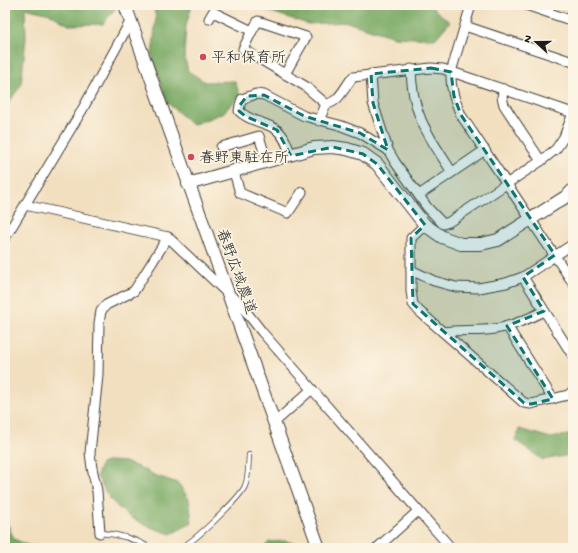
<svg xmlns="http://www.w3.org/2000/svg" width="578" height="553" font-family="'Gochi Hand','Klee One',sans-serif">
  <style>
    .forest { fill: #78a964; stroke: #4a6240 }
    .lines { fill: none; stroke-linecap: round; stroke-linejoin: round }
    .lane-casing { stroke: #3c3935; stroke-width: 6 }
    .street-casing { stroke: #3c3935; stroke-width: 11 }
    .secondary-casing { stroke: #3c3935; stroke-width: 14 }
    .lane { stroke: #fff; stroke-width: 4.5 }
    .street { stroke: #fff; stroke-width: 9 }
    .secondary { stroke: #fff; stroke-width: 12 }
    .marked { fill: #0f766e; fill-opacity: 0.2; stroke: #0f766e; stroke-width: 3; stroke-dasharray: 8 5; stroke-linejoin: round }
    .poi-dot { fill: #d1495b; stroke: #fcf5e5; stroke-width: 1.5 }
    .labels { text-anchor: middle; stroke-width: 3.5; stroke-linejoin: round; paint-order: stroke }
    .poi-label { font-size: 15px; fill: #1c1c1c; stroke: #fcf5e5; text-anchor: start }
    .street-label { font-size: 15px; fill: #1c1c1c; stroke: #fcf5e5 }
  </style>
  <rect width="100%" height="100%" fill="#fcf5e5"/>
  <filter id="ink" filterUnits="userSpaceOnUse"><feTurbulence type="fractalNoise" baseFrequency=".025" numOctaves="2"/><feDisplacementMap in="SourceGraphic" scale="8" xChannelSelector="R" yChannelSelector="G"/><feConvolveMatrix kernelMatrix="1 2 1 2 8 2 1 2 1" color-interpolation-filters="sRGB"/></filter>
  <filter id="wash" filterUnits="userSpaceOnUse"><feTurbulence type="fractalNoise" baseFrequency=".012" numOctaves="4" result="noise"/><feDisplacementMap in="SourceGraphic" scale="16" xChannelSelector="R" yChannelSelector="G"/><feGaussianBlur stdDeviation="0.9" result="paint"/><feColorMatrix in="noise" values="0 0 0 0 0 0 0 0 0 0 0 0 0 0 0 0 0 1.4 0 .05"/><feComposite in="paint" operator="in"/></filter>
  <g filter="url(#wash)">
    <rect width="100%" height="100%" fill="#f2dfc0"/>
    <g class="forest">
      <polygon points="5,5 118,5 103,24 69,25 50,14 25,8 26,38 21,85 5,108"/>
      <polygon points="153,5 192,5 186,26 184,55 188,71 205,82 235,81 240,96 223,113 192,125 167,102 152,56 156,18"/>
      <polygon points="257,5 429,5 450,22 435,39 394,37 347,22 308,24 268,11"/>
      <polygon points="519,429 551,438 573,434 573,451 570,455 543,460 515,440"/>
      <path d="M109 461 125 462 140 468 154 475 178 483 189 499 192 523 171 534C148 527 127 519 111 500 106 493 101 484 97 476L101 464Z"/>
      <path d="M5 517 14 539C19 541 26 545 31 546 44 549 70 543 79 548H5Z"/>
      <polygon points="286,541 304,546 306,548 263,548 269,542"/>
    </g>
  </g>
  <g filter="url(#ink)">
    <g class="lines">
      <defs>
        <g id="lane">
          <path d="M100 533C119 534 134 538 150 548"/>
          <path d="M180 548C192 544 240 498 245 486 249 476 248 466 249 455"/>
        </g>
        <g id="street">
          <path d="M471 5 451 72C450 88 455 101 461 115L573 283"/>
          <polyline points="526,5 573,21"/>
          <polyline points="209,19 213,12 252,31 258,21 306,37 285,74"/>
          <polyline points="465,26 573,62"/>
          <polyline points="252,31 243,49 305,86 326,104 319,121"/>
          <path d="M411 69C412 115 428 135 452 172"/>
          <polyline points="371,74 373,103 388,150 395,162 427,207 443,224 449,222 541,161 556,149 564,137 573,113"/>
          <polyline points="504,89 502,97 504,105 541,161"/>
          <path d="M326 104C339 103 345 86 353 77L431 68 443 69 573 113"/>
          <polyline points="221,147 259,136 267,162"/>
          <path d="M291 156C288 147 285 136 277 130 266 122 250 122 239 111L240 105 242 99 256 94 264 95 304 116 339 125 360 133 388 150"/>
          <polyline points="234,172 240,193 288,213 302,192"/>
          <polyline points="419,195 485,150"/>
          <polyline points="25,205 168,237 228,294 237,300 262,332 451,548"/>
          <polyline points="425,225 411,238 411,291 413,304 419,311 524,403 531,404 568,395 573,391"/>
          <polyline points="5,238 81,112 130,22"/>
          <polyline points="411,270 434,281 456,287 479,288 506,283 523,277 573,244"/>
          <polyline points="523,277 573,356"/>
          <polyline points="507,326 553,399"/>
          <path d="M443 332C460 329 477 332 494 329 511 327 528 319 544 311"/>
          <polyline points="274,423 312,389"/>
          <polyline points="100,533 97,491 92,468 90,453 98,375 99,323 101,311 106,305 134,291 168,237"/>
          <polyline points="377,548 418,511"/>
        </g>
        <g id="secondary">
          <polyline points="125,5 319,548"/>
          <polyline points="188,184 314,148 333,147 347,149 363,154 377,164 425,225 442,237 461,244 481,244 498,240 567,196 573,190"/>
        </g>
      </defs>
      <use href="#lane" class="lane-casing"/>
      <use href="#street" class="street-casing"/>
      <use href="#secondary" class="secondary-casing"/>
      <use href="#lane" class="lane"/>
      <use href="#street" class="street"/>
      <use href="#secondary" class="secondary"/>
    </g>
  </g>
  <path class="marked" d="M431 68 451 72 454 96 461 115 555 255 523 277 544 311 507 326 553 399 531 404 524 403 413 304 411 238 425 225 377 164 363 154 333 147 291 156 277 130 245 116 239 111 240 105 247 96 264 95 304 116 360 133 388 150 373 103 371 74Z"/>
  <g class="poi-dot">
    <circle cx="203" cy="57" r="4"/>
    <circle cx="191" cy="157" r="4"/>
  </g>
  <g class="labels">
    <g class="poi-label">
      <text x="211" y="62">平和保育所</text>
      <text x="199" y="162">春野東駐在所</text>
    </g>
    <g class="street-label">
      <text transform="translate(237 271) rotate(70)" y="5">春野広域農道</text>
    </g>
  </g>
  <rect width="578" height="553" fill="none" stroke="#fcf5e5" stroke-width="20"/>
  <g transform="translate(536 42) rotate(291)" stroke="#fcf5e5" stroke-width="3" paint-order="stroke">
  <path d="M0-3L7 15L0 10L-7 15Z" fill="#1c1c1c"/>
  <text y="-6" font-size="11" font-weight="bold" text-anchor="middle" fill="#1c1c1c">N</text>
  </g>
</svg>
